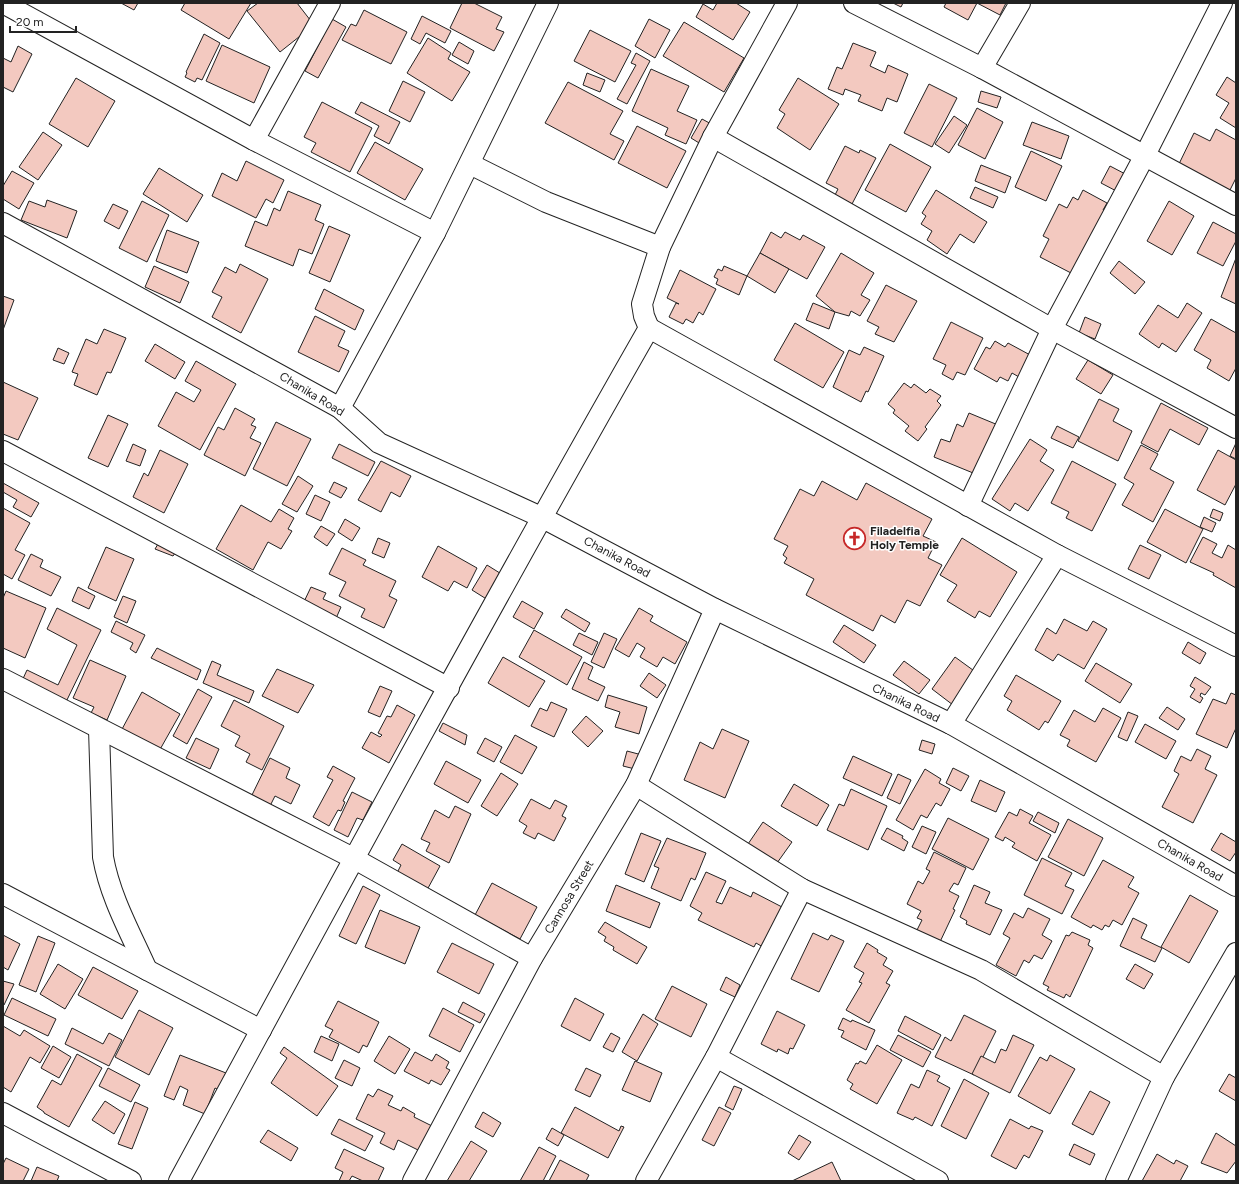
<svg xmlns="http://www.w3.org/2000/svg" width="1239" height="1184" font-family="Figtree,sans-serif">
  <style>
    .building { fill: #f3c9c0; stroke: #222 }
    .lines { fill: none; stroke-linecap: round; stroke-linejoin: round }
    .minor-casing { stroke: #222; stroke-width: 22 }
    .minor { stroke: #fff; stroke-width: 20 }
    .labels { text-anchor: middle; stroke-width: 3; stroke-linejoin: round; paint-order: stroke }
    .street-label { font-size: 12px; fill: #222; stroke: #fff }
    .poi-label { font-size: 12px; font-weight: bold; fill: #222; stroke: #fff; text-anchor: start }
  </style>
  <rect width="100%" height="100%" fill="#fff"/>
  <g class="building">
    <polygon points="121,3 138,3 134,10"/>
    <polygon points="185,3 251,3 229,39 181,10"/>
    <polygon points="258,3 297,3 314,25 280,52 247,11"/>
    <polygon points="462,3 474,3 502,17 496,29 504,32 494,51 450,28"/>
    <polygon points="717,3 736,3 750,12 733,40 696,17 703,4 713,10"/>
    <polygon points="893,3 903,3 901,7"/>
    <polygon points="946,3 977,3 968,20 944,7"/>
    <polygon points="977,3 1006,3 1000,15"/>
    <polygon points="364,10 407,32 391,64 342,40 351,24 356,26"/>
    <polygon points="422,16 451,31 445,43 426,33 420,44 411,39"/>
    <polygon points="332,19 346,27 318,78 305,71"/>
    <polygon points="649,19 670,30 655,58 635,46"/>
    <polygon points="684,22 744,58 724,92 663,56"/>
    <polygon points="590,30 631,51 615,82 574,61"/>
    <polygon points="204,34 220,43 202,80 197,78 195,82 185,77 187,73 186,72"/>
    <polygon points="428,38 451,53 448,59 470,72 452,101 407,73"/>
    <polygon points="459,42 474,51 468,64 452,55"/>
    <polygon points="853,43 876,52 870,66 885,73 888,65 908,74 897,102 887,98 882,111 858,101 861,95 845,89 843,95 828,89 837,67 842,69"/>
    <polygon points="222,45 270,67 254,103 206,81"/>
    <polygon points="18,46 32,54 13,92 3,87 3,58 11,62"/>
    <polygon points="636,53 650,61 627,104 617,99 636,65 631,63"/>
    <polygon points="651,69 689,86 677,111 697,120 686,144 665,135 668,128 632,111"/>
    <polygon points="587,73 605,80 600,92 583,85"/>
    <polygon points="1227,77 1236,83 1236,128 1220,118 1229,103 1216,95"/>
    <polygon points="76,78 115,101 88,147 49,124"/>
    <polygon points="798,78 839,104 810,150 777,128 785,114 779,110"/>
    <polygon points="403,81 425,92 410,122 389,111"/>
    <polygon points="568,82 623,111 610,134 624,141 614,160 545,123"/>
    <polygon points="929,84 957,98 932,147 904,133"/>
    <polygon points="981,91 1001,97 997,108 978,102"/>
    <polygon points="322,102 372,128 350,172 311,152 316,143 304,137"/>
    <polygon points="361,102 400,122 389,144 374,136 379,126 355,113"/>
    <polygon points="977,108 1003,122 985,159 958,145"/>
    <polygon points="954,116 967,125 949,153 935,144"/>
    <polygon points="702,119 715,126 704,146 691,138"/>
    <polygon points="1032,122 1069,136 1061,159 1023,145"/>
    <polygon points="637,126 686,151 667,188 618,163"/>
    <polygon points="1216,129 1236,140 1236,178 1228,194 1177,168 1194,133 1210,141"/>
    <polygon points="43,132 62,145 38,180 19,167"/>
    <polygon points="375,142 423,169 405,200 357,173"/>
    <polygon points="890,144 931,167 906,212 865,190"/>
    <polygon points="845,146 859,153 860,150 876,158 852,204 835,195 838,189 826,183"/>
    <polygon points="1031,151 1062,166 1046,201 1015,187"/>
    <polygon points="246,161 284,180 273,203 266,199 256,218 212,196 222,173 237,181"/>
    <polygon points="981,165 1011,177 1005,193 975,181"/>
    <polygon points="1110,166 1131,177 1122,194 1101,183"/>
    <polygon points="159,168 203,195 187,222 143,194"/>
    <polygon points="12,171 34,183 19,209 3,199 3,186"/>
    <polygon points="975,187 998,197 993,208 970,198"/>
    <polygon points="936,190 987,222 974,243 960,234 947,254 927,240 932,231 921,224 926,216 922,213"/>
    <polygon points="1083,190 1107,203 1103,210 1111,214 1071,273 1040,257 1049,239 1043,236 1059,204 1067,208 1073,197 1078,200"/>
    <polygon points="288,191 321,205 315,220 324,224 312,254 299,249 293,266 245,246 255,221 267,226 274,208 280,211"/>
    <polygon points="47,200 77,211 67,238 21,220 29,201 45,207"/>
    <polygon points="142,201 169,215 147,262 119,248"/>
    <polygon points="1169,201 1194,216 1172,255 1147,241"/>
    <polygon points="113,204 128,211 119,229 104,221"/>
    <polygon points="1213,222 1236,234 1236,241 1223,266 1197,253"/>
    <polygon points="329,226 350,235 330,282 309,273"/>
    <polygon points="167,230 199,242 187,273 156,261"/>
    <polygon points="771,232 781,238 785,232 800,240 803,235 825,247 807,279 760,253"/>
    <polygon points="760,253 789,269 775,293 747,276"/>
    <polygon points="841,253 874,273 861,295 870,300 860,316 851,311 849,316 835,312 816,296"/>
    <polygon points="1236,258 1236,304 1221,297"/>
    <polygon points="1119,261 1145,282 1135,294 1110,273"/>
    <polygon points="240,264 268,279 241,333 212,317 222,297 212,292 225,267 236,273"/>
    <polygon points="154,266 189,282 180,303 145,287"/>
    <polygon points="724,266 747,276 739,295 716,284 718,279 714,277 718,269 722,271"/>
    <polygon points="680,270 716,289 703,315 699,312 693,323 686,319 683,324 669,317 676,303 679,304 667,298"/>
    <polygon points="886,285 917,301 894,342 875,334 879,327 867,321"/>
    <polygon points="324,289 364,310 355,330 315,309"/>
    <polygon points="3,296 14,300 3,330"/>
    <polygon points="813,303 835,312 829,329 806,320"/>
    <polygon points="1187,303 1202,313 1176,352 1162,343 1159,348 1139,334 1158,305 1178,318"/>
    <polygon points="315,316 345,331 338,346 349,351 339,372 298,352"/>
    <polygon points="1085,317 1101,324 1095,339 1079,333"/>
    <polygon points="1211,319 1236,333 1236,368 1229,381 1207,368 1211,360 1194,350"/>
    <polygon points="951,322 983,338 965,375 957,372 953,380 942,374 946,365 933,359"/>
    <polygon points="795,323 844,352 823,388 774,360"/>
    <polygon points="104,329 126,338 111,373 107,372 97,395 74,385 78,374 72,372 86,339 97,344"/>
    <polygon points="995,341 1005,347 1008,343 1032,356 1019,377 1012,373 1008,381 1000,377 997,382 974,369 986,347 990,349"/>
    <polygon points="155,344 185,362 175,379 145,361"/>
    <polygon points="864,347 884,356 868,392 866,391 861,402 833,387 849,350 860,355"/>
    <polygon points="58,348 69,353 64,364 53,360"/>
    <polygon points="1088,360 1113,375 1101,394 1076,379"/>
    <polygon points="196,361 236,384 200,450 158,426 176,392 194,402 201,390 185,381"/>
    <polygon points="3,382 38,398 18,440 3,434"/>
    <polygon points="904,383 911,388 914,384 926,393 930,389 941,396 937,401 941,405 925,427 927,429 918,441 905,431 909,426 893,413 895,410 888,404"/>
    <polygon points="1099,399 1119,409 1113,421 1132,431 1118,461 1078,441"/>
    <polygon points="1161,403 1208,428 1199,445 1170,429 1158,452 1141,443"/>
    <polygon points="235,408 255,419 251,425 256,427 250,438 261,443 245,476 204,455 218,427 224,430"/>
    <polygon points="969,413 998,425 978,475 934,457 941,439 950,442 957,424 963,427"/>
    <polygon points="108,415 128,424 108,467 88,458"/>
    <polygon points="276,422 311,439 287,486 253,469"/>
    <polygon points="1057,426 1079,437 1073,448 1051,438"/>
    <polygon points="1030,439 1047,450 1040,461 1054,470 1028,511 1015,503 1010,511 992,499"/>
    <polygon points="1236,443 1236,459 1230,456"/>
    <polygon points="133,444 146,450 140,466 126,461"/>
    <polygon points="339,444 375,462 368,476 332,458"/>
    <polygon points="1141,445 1158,454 1150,469 1174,482 1153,522 1122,505 1134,484 1124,478"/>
    <polygon points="160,450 188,464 164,513 133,497 144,473 148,476"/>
    <polygon points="1218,450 1236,460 1236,484 1225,505 1197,490"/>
    <polygon points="381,461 411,476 400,497 391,492 381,512 358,500"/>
    <polygon points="1072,461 1116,484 1092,531 1066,518 1069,512 1051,503"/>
    <polygon points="298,476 313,486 297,512 282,504"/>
    <polygon points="822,481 857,500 866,483 932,519 923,536 936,542 928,558 942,565 920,606 907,600 895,623 881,615 873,631 806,595 814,579 784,563 787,558 783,555 788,546 774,539 800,489 814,496"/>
    <polygon points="334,482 347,488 341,498 329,492"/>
    <polygon points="3,483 39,503 31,517 13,507 17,500 3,492"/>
    <polygon points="315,495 330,502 321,521 306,514"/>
    <polygon points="241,505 271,522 279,509 294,518 288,529 292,531 281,549 268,542 253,570 216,549"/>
    <polygon points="3,508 30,523 15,550 25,555 12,579 3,574"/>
    <polygon points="1165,509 1203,529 1186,563 1147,542"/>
    <polygon points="1213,509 1223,513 1220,521 1210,517"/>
    <polygon points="1204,517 1216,523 1212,532 1200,527"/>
    <polygon points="345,519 360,528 352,541 338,532"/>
    <polygon points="321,526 335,534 327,546 314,537"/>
    <polygon points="1203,537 1217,544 1212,553 1222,558 1228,545 1236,550 1236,588 1213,575 1214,573 1190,562"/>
    <polygon points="378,538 390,543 384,558 372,553"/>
    <polygon points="962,538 1017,572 990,617 979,611 975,618 947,601 957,585 940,575"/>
    <polygon points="161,539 178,549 173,556 155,549"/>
    <polygon points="1140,545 1161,555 1149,579 1128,569"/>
    <polygon points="438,546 477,568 467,588 454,581 448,591 422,577"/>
    <polygon points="106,547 134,559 116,601 88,588"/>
    <polygon points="342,548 366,560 363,565 396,581 389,596 397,600 384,628 361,617 365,609 339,596 346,582 329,574"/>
    <polygon points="31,554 43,560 40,567 61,577 51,596 18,580"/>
    <polygon points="487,565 503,575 488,600 472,590"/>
    <polygon points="78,587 95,596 89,609 72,601"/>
    <polygon points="311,587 326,593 323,599 341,607 334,623 301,608"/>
    <polygon points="6,591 46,608 25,658 3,648 3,598"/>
    <polygon points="123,596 136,601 127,623 114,617"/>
    <polygon points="522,601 543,613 534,629 513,617"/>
    <polygon points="57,608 101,630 65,704 21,683 27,670 58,685 77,645 47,629"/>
    <polygon points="639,608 653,616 650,621 687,642 675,664 663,657 657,667 640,657 645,648 637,643 629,657 615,649"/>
    <polygon points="566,609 590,623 585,632 561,617"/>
    <polygon points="1064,619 1087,631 1093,621 1107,629 1084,669 1058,654 1053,661 1035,650 1047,628 1056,634"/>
    <polygon points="116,621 145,635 136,653 130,649 133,643 111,632"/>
    <polygon points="844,625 876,645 864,663 833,642"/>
    <polygon points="534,630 582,657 567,685 519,657"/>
    <polygon points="579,633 598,642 592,655 573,645"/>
    <polygon points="604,633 617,639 604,668 591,662"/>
    <polygon points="1188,642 1206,653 1200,664 1182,653"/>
    <polygon points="157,648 201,670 197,680 151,658"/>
    <polygon points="503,657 545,681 529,707 488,683"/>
    <polygon points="955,657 977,673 953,705 932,689"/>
    <polygon points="90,660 126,676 107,720 91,713 94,707 73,698"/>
    <polygon points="212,661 221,665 217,675 254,691 249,703 203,683"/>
    <polygon points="904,661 930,680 919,694 893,675"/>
    <polygon points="584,662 593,667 588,679 605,687 598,701 572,689"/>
    <polygon points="1096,663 1132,684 1120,703 1085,681"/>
    <polygon points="277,669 314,685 298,713 262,696"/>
    <polygon points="649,673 666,685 657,698 640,686"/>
    <polygon points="1016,675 1061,701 1048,723 1045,721 1039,730 1007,710 1012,701 1004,696"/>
    <polygon points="1195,677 1211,687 1205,695 1201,693 1200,696 1203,698 1200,703 1190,697 1195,689 1190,686"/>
    <polygon points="380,686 392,691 380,717 368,712"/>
    <polygon points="198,689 212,697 187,744 173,736"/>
    <polygon points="142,692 180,714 158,753 121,731"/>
    <polygon points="1231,693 1236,695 1236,728 1227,748 1196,734 1213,699 1226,704"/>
    <polygon points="608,695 647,707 639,734 615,727 620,712 605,707"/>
    <polygon points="234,700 284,726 262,770 246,762 250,754 235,746 240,736 221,726"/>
    <polygon points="551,702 567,709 554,737 531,726 540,708 547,711"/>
    <polygon points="397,705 415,715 389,763 362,748 371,732 380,737 382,735 378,733 387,716 391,717"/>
    <polygon points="1167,707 1185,719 1178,730 1159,718"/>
    <polygon points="1103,708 1121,718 1096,762 1067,746 1070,740 1060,735 1074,710 1095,722"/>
    <polygon points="1128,712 1138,716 1127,741 1118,737"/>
    <polygon points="586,716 603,731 588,747 572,732"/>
    <polygon points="443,723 467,735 465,745 439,731"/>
    <polygon points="1145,724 1176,741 1166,759 1135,742"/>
    <polygon points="722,729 749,741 725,798 684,780 700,742 713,749"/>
    <polygon points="515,735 537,747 522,774 500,762"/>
    <polygon points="196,738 219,749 210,769 186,758"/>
    <polygon points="485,738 502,747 494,762 477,753"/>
    <polygon points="922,740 935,744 932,754 919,750"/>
    <polygon points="1197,749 1211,756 1205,769 1217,775 1193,823 1162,807 1179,774 1174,771 1181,756 1191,761"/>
    <polygon points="627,751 642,755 639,770 623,766"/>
    <polygon points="853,756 892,774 882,796 843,778"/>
    <polygon points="270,758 290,768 286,778 300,785 291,804 275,796 270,806 251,797"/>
    <polygon points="446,761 481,780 468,803 434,784"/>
    <polygon points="333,766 355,778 343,801 345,802 341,811 338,810 329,826 313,817 333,780 327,777"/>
    <polygon points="953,768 969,776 961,791 946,783"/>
    <polygon points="925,769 941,779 939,783 950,789 941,806 936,803 927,818 921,815 913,830 896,820"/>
    <polygon points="501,773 518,784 497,816 481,806"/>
    <polygon points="898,774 911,780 900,804 887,798"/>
    <polygon points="980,780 1005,792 996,812 971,801"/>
    <polygon points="794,784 829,805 817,826 781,806"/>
    <polygon points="851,789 887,806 868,850 827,830 839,804 844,806"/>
    <polygon points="352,792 372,802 363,820 357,818 348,837 334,830"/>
    <polygon points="531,799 550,809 555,800 567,806 562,816 566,818 554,841 538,833 535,839 523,833 527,826 519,821"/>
    <polygon points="455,806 471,814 449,863 426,851 430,843 421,839 435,810 449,818"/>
    <polygon points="1020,809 1033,816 1029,823 1051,835 1037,861 1012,847 1015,843 1005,837 1003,841 995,837 1009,812 1017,816"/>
    <polygon points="1038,812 1059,823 1055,833 1033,821"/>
    <polygon points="948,818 989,839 973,870 932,849"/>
    <polygon points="1068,819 1103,838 1084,876 1048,857"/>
    <polygon points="763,822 792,842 777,863 748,844"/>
    <polygon points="922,826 936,832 926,854 912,847"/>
    <polygon points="887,828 903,836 902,838 908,842 904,851 881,839"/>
    <polygon points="641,833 661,841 644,882 625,874"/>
    <polygon points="1221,833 1236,842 1236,852 1230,861 1211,850"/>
    <polygon points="667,838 706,853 695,880 691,878 681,901 651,888 659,868 654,866"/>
    <polygon points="402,844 440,866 427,890 397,873 401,865 393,860"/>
    <polygon points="934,852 966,868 958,885 954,883 949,891 959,896 953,909 955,910 939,944 916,932 922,920 917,918 921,911 907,904 918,881 923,884 930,871 926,869"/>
    <polygon points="1042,858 1072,873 1065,886 1074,890 1062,914 1024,895"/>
    <polygon points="1103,860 1134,877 1128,887 1139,893 1122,925 1113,920 1109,927 1105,925 1102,930 1093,925 1091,928 1071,917"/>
    <polygon points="706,872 726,881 716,902 722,904 730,887 751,897 753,892 782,907 763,947 756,943 754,947 698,920 702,913 690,906"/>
    <polygon points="492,883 537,907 520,939 475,915"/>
    <polygon points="616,885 660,903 650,928 606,911"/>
    <polygon points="974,885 990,892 985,903 1002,910 990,935 966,924 967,921 960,917"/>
    <polygon points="363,886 380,895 356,944 339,936"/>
    <polygon points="1190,895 1218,911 1189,963 1161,947"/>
    <polygon points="1028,908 1050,919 1042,935 1052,941 1042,959 1034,955 1029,963 1024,960 1016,976 996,965 1010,938 1003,934 1014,913 1023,918"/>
    <polygon points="380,910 420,927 405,964 365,947"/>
    <polygon points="1133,918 1147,925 1141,938 1162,948 1155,962 1120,946"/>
    <polygon points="605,922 647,947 637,964 613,950 614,947 604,941 606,937 598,932"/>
    <polygon points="1072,932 1090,940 1088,945 1093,948 1070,997 1066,994 1064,998 1047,990 1049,987 1043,984 1066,935 1069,936"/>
    <polygon points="813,933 828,940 831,935 844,941 819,992 791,979"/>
    <polygon points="3,935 20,944 8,970 3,967"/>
    <polygon points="38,936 55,943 36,992 19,985"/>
    <polygon points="452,943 494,964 479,994 437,972"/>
    <polygon points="867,943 878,950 877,952 887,958 883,965 893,971 886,983 890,985 869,1023 846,1010 862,983 859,982 864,973 854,967"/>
    <polygon points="58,964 83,979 65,1009 40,994"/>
    <polygon points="1135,964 1153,974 1144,989 1126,979"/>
    <polygon points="93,967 138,991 122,1019 78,995"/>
    <polygon points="726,977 740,985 735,997 720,990"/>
    <polygon points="3,981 14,984 4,1005 3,1005"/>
    <polygon points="672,986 707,1004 691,1037 655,1019"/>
    <polygon points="12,998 56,1019 48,1036 4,1015"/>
    <polygon points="575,998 604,1014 590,1041 561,1026"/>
    <polygon points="338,1001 379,1022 367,1047 363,1045 359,1053 329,1037 333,1030 325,1026"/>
    <polygon points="463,1002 485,1014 480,1023 458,1012"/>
    <polygon points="443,1008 474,1025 460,1052 429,1036"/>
    <polygon points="139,1010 173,1028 149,1075 115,1057"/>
    <polygon points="777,1011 805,1025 793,1049 790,1048 788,1054 778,1049 777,1052 761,1044"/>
    <polygon points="643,1014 658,1024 637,1061 622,1052"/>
    <polygon points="964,1015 996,1031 974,1075 935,1057 945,1037 951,1041"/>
    <polygon points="905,1016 941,1035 933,1050 898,1031"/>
    <polygon points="843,1018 851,1022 852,1020 875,1030 866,1050 841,1037 844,1031 838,1029"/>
    <polygon points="3,1026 20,1036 24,1030 50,1046 40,1063 30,1057 11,1092 3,1087"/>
    <polygon points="72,1028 103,1044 109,1033 122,1040 109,1066 65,1044"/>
    <polygon points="611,1033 620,1038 613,1052 603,1047"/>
    <polygon points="898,1035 931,1052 923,1067 890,1050"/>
    <polygon points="1013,1035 1034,1045 1010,1093 972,1074 981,1056 995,1063 1001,1049 1006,1051"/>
    <polygon points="321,1036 339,1044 332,1061 314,1052"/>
    <polygon points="389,1036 410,1049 395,1074 374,1061"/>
    <polygon points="877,1045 902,1060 877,1104 850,1089 853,1084 847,1080 856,1063 858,1064 860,1061 866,1064"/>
    <polygon points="53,1046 71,1057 59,1078 41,1068"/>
    <polygon points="284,1047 338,1086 317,1116 271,1083 287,1058 280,1053"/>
    <polygon points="415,1052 432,1061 436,1054 449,1062 446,1068 450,1070 441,1085 431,1080 429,1084 404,1071"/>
    <polygon points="77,1054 102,1068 69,1127 44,1113 44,1112 37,1107 52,1080 61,1085"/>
    <polygon points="180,1055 226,1073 219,1090 215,1088 205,1114 183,1105 188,1090 180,1086 174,1100 164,1096"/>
    <polygon points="1050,1055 1075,1069 1050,1114 1018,1096 1040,1057 1047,1061"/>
    <polygon points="344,1060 360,1068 352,1086 335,1078"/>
    <polygon points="635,1061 662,1073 650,1102 622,1090"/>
    <polygon points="108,1068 140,1085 131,1102 99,1086"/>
    <polygon points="586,1068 601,1075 590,1097 575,1090"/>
    <polygon points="927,1070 940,1076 937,1081 950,1088 932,1126 915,1117 913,1120 897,1113 911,1084 919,1088"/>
    <polygon points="1229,1074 1236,1078 1236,1101 1219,1091"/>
    <polygon points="964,1079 989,1093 966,1139 941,1126"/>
    <polygon points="734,1086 742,1089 733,1110 725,1106"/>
    <polygon points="378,1089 393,1096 388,1105 401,1111 403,1107 415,1114 414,1117 432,1126 420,1151 398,1140 394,1150 380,1143 385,1133 356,1119 368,1094 373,1097"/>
    <polygon points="1090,1091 1110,1102 1093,1135 1072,1124"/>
    <polygon points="105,1101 125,1114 114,1134 92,1120"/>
    <polygon points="135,1102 148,1108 132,1149 118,1144"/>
    <polygon points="575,1107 619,1131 621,1126 624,1127 608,1158 561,1133"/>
    <polygon points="719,1107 731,1113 714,1146 702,1140"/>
    <polygon points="483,1112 501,1123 493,1137 475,1127"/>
    <polygon points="339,1119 373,1136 365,1151 331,1134"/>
    <polygon points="1010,1119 1029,1129 1031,1126 1043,1131 1029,1158 1024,1155 1016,1169 991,1156"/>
    <polygon points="552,1128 564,1135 558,1146 546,1139"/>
    <polygon points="268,1130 298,1148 291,1161 260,1142"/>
    <polygon points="1216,1133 1236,1146 1236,1161 1227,1173 1201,1163"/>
    <polygon points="799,1135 811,1142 799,1160 788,1153"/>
    <polygon points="471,1141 487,1151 469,1181 447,1181"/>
    <polygon points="1074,1144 1095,1154 1090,1165 1069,1155"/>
    <polygon points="539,1147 556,1156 543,1181 520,1181"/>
    <polygon points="344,1149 384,1168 378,1181 363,1181 352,1176 349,1181 339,1181 343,1172 335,1168"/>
    <polygon points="1157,1154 1174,1164 1176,1160 1188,1166 1180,1181 1142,1181"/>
    <polygon points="6,1158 29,1169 23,1181 3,1181 3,1164"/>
    <polygon points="560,1160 589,1175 586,1181 549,1181"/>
    <polygon points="832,1162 841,1181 792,1181"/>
    <polygon points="37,1167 59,1176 57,1181 31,1181"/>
  </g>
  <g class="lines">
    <defs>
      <g id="minor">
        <polyline points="3,3 254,140 435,233"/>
        <polyline points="854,3 982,68 1236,205"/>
        <polyline points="982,68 1020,3"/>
        <polyline points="713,137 1052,329 1236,428"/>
        <polyline points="254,140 330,3"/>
        <polyline points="470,164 546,202 660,247"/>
        <polyline points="3,223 340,408 379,443 541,517 715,609 951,724 1236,886"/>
        <polyline points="649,328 1057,555 1236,646"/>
        <polyline points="340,408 435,233 548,3"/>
        <polyline points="3,451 449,688"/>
        <polyline points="968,506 1052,329 1144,157 1222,3"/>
        <polyline points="3,679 353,858 532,958"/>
        <polyline points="951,724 1057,555"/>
        <path d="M99 729 103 857C110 897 131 934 147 970"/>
        <polyline points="636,785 802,889 981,970 1164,1077"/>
        <polyline points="3,894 261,1030"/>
        <polyline points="716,1057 938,1181"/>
        <polyline points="3,1113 131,1181"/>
        <path d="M179 1181C334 895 488 610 649 328L644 316 642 304 660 247 713 137 787 3"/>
        <polyline points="413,1181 532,958 636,785 715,609"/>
        <polyline points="646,1181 716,1057 802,889"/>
        <polyline points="1116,1181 1164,1077 1236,953"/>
      </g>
    </defs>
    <use href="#minor" class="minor-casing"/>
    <use href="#minor" class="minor"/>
  </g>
  <defs>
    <symbol id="church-ring" viewBox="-11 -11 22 22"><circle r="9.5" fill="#fff" stroke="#c62828" stroke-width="1.5"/><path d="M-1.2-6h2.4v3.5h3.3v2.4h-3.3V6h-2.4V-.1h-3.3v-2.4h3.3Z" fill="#c62828"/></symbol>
  </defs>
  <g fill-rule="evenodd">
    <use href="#church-ring" x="842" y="526" width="25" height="25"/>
  </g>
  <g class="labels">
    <g class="street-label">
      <text transform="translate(312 394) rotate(31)" y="4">Chanika Road</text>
      <text transform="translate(617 557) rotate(28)" y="4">Chanika Road</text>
      <text transform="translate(906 703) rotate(26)" y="4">Chanika Road</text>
      <text transform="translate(1190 860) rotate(30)" y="4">Chanika Road</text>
      <text transform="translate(569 897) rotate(-59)" y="4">Cannosa Street</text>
    </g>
    <g class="poi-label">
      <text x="870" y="535">Filadelfia<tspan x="870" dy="14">Holy Temple</tspan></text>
    </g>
  </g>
  <rect width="1239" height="1184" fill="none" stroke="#222222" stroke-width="8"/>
  <path d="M10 26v6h66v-6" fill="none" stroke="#222222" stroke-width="2"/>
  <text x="16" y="26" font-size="12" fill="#222222" stroke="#ffffff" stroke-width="3" paint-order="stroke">20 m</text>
</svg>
